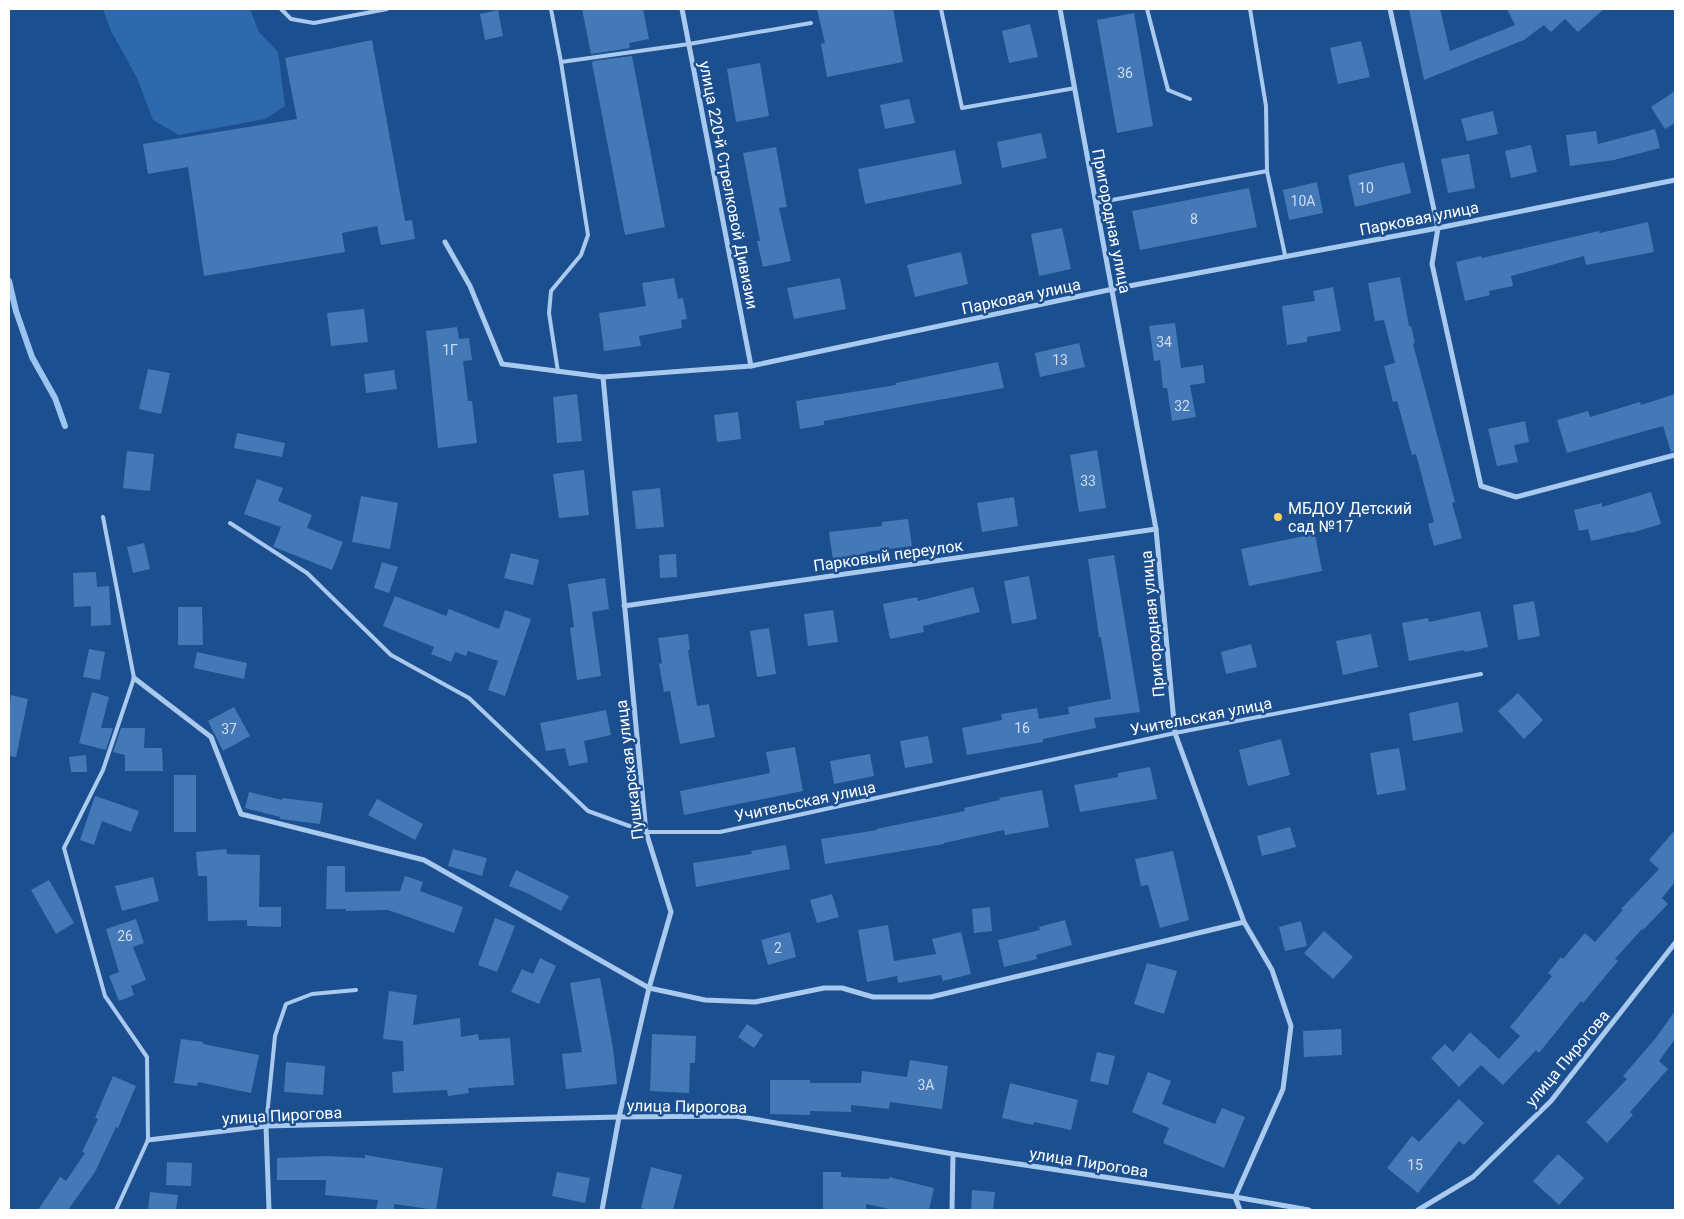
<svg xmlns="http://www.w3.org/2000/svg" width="1684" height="1219" font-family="Roboto,sans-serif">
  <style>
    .green { fill: #2e69ad }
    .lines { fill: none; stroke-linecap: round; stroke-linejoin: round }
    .stream { stroke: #9cc4f0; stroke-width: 6 }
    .building { fill: #4478b7 }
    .service { stroke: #a9c9ee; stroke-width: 4 }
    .minor { stroke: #a9c9ee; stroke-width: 5 }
    .poi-dot { fill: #ffd166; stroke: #1b4f8f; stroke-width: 2 }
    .labels { text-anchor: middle; stroke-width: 5; stroke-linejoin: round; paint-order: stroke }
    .number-label { font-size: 14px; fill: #d0dded }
    .street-label { font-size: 16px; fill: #fff; stroke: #1b4f8f }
    .poi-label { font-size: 16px; fill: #fff; stroke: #1b4f8f; text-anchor: start }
  </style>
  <rect width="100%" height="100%" fill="#1b4f8f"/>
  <polygon class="green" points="103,9 250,9 259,32 278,52 285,106 265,119 179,135 153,120 137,78 111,31"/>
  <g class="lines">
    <polyline class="stream" points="9,281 16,311 32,357 55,398 65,426"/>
  </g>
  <g class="building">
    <polygon points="582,9 643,9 649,39 629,43 630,48 591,54"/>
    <polygon points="817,9 893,9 903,62 827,77 821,44 825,43"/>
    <polygon points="1409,9 1440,9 1450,51 1515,25 1507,9 1604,9 1578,32 1565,19 1551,32 1544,25 1524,40 1424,80"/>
    <polygon points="498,10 503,36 485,40 480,14"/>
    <polygon points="1134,13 1153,126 1117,133 1097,20"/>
    <polygon points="1030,24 1038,57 1009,63 1002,31"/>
    <polygon points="372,40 405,221 412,220 415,239 381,245 377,226 342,233 345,252 204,276 188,167 148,174 143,144 297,119 285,58"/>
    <polygon points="1361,41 1370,77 1338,84 1330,48"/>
    <polygon points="632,56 665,227 625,235 592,63 593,61"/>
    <polygon points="760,63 769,116 736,122 727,69"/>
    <polygon points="1675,91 1675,123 1665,129 1651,107"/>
    <polygon points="909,99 915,123 885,129 880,105"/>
    <polygon points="1493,111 1498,134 1467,141 1461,119"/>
    <polygon points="1655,129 1660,148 1614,160 1570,166 1566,135 1596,131 1598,144"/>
    <polygon points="1041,133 1047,158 1002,168 997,142"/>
    <polygon points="1531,145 1537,172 1511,178 1505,151"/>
    <polygon points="776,147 787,207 779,208 791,261 763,267 757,241 760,241 743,153"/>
    <polygon points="955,150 962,184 865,204 858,169"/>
    <polygon points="1469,154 1475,188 1448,193 1441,159"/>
    <polygon points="1404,162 1411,193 1355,207 1348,175"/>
    <polygon points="1317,182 1323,213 1289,220 1283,190"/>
    <polygon points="1249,188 1257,227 1140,250 1132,211"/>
    <polygon points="1648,222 1654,252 1586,265 1584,256 1511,276 1513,286 1489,291 1490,295 1465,301 1456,262 1481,256 1482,258 1599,231 1600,233"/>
    <polygon points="1062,228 1071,269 1039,276 1031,234"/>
    <polygon points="961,252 968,284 915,297 907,265"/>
    <polygon points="1400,277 1409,326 1411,326 1415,343 1413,344 1455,502 1452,503 1462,538 1434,546 1428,524 1434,522 1416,454 1412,455 1397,401 1393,402 1384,366 1395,363 1384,320 1375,321 1368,283"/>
    <polygon points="674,278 678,299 683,298 687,319 681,320 682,328 639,336 641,346 604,351 599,313 646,306 642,283"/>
    <polygon points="840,278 846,309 794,319 787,288"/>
    <polygon points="1333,287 1341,331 1307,337 1307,342 1287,345 1282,306 1315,301 1313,291"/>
    <polygon points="364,309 368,342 331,346 327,313"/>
    <polygon points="1175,323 1181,368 1203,365 1205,383 1190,385 1196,417 1172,421 1167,388 1163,388 1160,360 1154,361 1149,326"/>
    <polygon points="457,327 459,339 469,338 472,360 463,361 468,401 472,401 477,443 438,448 426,331"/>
    <polygon points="1079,343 1085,367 1040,377 1035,353"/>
    <polygon points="998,362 1004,388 824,421 824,425 800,429 796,401 896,385 896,383"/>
    <polygon points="148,369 170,373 161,414 139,409"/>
    <polygon points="394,370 397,389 366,393 364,374"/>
    <polygon points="577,394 582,441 557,443 553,397"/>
    <polygon points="1675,394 1675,451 1671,452 1663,426 1567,453 1557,420 1588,411 1590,417 1640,402 1641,405"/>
    <polygon points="738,412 741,439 717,442 714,415"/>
    <polygon points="1525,421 1529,442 1514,445 1518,462 1497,466 1488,429"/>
    <polygon points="237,433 285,443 282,457 234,448"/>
    <polygon points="1097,450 1106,508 1079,512 1070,455"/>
    <polygon points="127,451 154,454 150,491 123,488"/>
    <polygon points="584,470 589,515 559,518 553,474"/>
    <polygon points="257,479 283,488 278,501 312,515 307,528 343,542 332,570 274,547 273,547 281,527 244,514"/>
    <polygon points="660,488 664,527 636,529 632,491"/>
    <polygon points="1651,492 1661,524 1631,533 1630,532 1591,541 1588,529 1579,531 1574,510 1602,503 1602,507"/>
    <polygon points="361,496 398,503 390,549 352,542"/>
    <polygon points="1014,497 1018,526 982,532 977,503"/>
    <polygon points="908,519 912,546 866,552 866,556 833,560 829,532 882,526 882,522"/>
    <polygon points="1315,534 1322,571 1249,586 1241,549"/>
    <polygon points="144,543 150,569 133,573 127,547"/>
    <polygon points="511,553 539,560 533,585 504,578"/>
    <polygon points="676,554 677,577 660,578 659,555"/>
    <polygon points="1114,555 1140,712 1094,718 1096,728 1043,739 1043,742 967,755 962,728 1002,720 1001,714 1037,708 1039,719 1069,714 1068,707 1111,699 1101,637 1099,637 1088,559"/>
    <polygon points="382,562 398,567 389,593 374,588"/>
    <polygon points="96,572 97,587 109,586 111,625 91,626 91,606 74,607 73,573"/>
    <polygon points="1029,576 1037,619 1012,624 1004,581"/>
    <polygon points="605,578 609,609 592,612 601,676 577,680 570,628 574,627 568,584"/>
    <polygon points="973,587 980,612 923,626 924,632 890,639 883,604 917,597 918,601"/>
    <polygon points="395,596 446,616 449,609 499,629 505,610 531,619 505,696 488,690 498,661 468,651 466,656 455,652 451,662 431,654 434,647 383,626"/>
    <polygon points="1534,601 1540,636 1518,640 1513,605"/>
    <polygon points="178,607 202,607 203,645 178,645"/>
    <polygon points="833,610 838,642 808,646 804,614"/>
    <polygon points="1480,611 1488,647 1465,652 1464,650 1409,661 1402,623 1428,618 1429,622"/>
    <polygon points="769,628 776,674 757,677 750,631"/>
    <polygon points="688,634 690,650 688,650 697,706 709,704 715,737 680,744 670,691 664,692 659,664 662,663 658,638"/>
    <polygon points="1371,634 1378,667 1343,675 1336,641"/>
    <polygon points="1251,644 1257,667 1226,674 1221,652"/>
    <polygon points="89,649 105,652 100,680 83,677"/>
    <polygon points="197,652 247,663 244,679 194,668"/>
    <polygon points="92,692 109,697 101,728 113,728 106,750 79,743"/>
    <polygon points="1518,693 1543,720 1524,739 1498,711"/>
    <polygon points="11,695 28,699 16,757 9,756 9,707"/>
    <polygon points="1458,702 1463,732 1413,741 1409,713"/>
    <polygon points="234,707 250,736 223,751 208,721"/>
    <polygon points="606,710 611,735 584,741 588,762 569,766 565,748 546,751 540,723"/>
    <polygon points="121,728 145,728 144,748 162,748 163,771 125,771 125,755 113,752"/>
    <polygon points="928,736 933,763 905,768 900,741"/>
    <polygon points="1281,739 1290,775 1248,786 1239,750"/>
    <polygon points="795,747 803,791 684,815 680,791 770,773 766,752"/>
    <polygon points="1399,748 1406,790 1377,795 1370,753"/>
    <polygon points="870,754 874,776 834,784 830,761"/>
    <polygon points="86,755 87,772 71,772 69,757"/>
    <polygon points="1150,767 1157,799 1080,812 1074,785 1118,777 1118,773"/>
    <rect x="174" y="775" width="22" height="57"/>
    <polygon points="1042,790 1049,827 1005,835 1004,830 944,843 944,844 825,864 821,839 877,830 876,829 965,811 964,808 1000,800 999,798"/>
    <polygon points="249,792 282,800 282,798 323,803 320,824 280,819 280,817 245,808"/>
    <polygon points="95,796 139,811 131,832 102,821 94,845 80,840"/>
    <polygon points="377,799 423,824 415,840 368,815"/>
    <polygon points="1290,827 1296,847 1262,856 1257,836"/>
    <polygon points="1675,830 1675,882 1662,898 1668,904 1643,930 1642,929 1615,959 1618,961 1583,1003 1581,1001 1539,1053 1536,1050 1503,1085 1481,1065 1459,1087 1431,1058 1445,1044 1453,1052 1470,1032 1499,1059 1520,1036 1510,1027 1552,976 1548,973 1561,957 1563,959 1585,933 1595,942 1623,910 1621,909 1659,869 1649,860"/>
    <polygon points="786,845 790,869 696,887 693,863 752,854 751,851"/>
    <polygon points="226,849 227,854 260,855 259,907 281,907 281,927 247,926 247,920 208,921 207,876 198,876 196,852"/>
    <polygon points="453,849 487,858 482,876 448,866"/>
    <polygon points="1173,851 1189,920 1160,928 1148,885 1141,886 1135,859"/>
    <polygon points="327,866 345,866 345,892 400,891 405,876 423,882 420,891 463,907 454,933 388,910 346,911 346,909 326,909"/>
    <polygon points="516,870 569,896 561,911 527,893 509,886"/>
    <polygon points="153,877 159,901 122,911 115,886"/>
    <polygon points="49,880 74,923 56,934 31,890"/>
    <polygon points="832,894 839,917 817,923 810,900"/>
    <polygon points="990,907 992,931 974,933 972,909"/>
    <polygon points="495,918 515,926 497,972 478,965"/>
    <polygon points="136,919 144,943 133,947 146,980 131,986 134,995 119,1001 109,976 119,972 106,929"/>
    <polygon points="1065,920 1072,945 1036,955 1037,959 1004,967 998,940 1040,930 1039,927"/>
    <polygon points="1301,921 1307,946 1285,951 1279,927"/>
    <polygon points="888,925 894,961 936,954 932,939 961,932 971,974 943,981 941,975 898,983 897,976 867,982 858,930"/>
    <polygon points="1324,931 1353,957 1333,979 1304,953"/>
    <polygon points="790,932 796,957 768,965 761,940"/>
    <polygon points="540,958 556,966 539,1004 511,992 522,969 533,974"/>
    <polygon points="1147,963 1177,971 1164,1014 1134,1004"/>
    <polygon points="600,978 613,1048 617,1084 566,1089 562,1054 582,1052 570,983"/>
    <polygon points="389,991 417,995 413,1025 460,1018 461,1037 478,1034 479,1040 510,1038 514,1085 468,1088 469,1093 448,1096 447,1090 393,1093 392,1072 404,1071 403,1041 383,1039"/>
    <polygon points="1675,1011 1675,1039 1659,1061 1668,1069 1630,1112 1633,1115 1607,1143 1586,1122 1627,1079 1623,1076 1655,1039"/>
    <polygon points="747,1024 763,1035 754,1048 738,1037"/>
    <polygon points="1341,1029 1342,1055 1304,1057 1303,1031"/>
    <polygon points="652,1034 696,1036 695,1063 690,1063 689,1093 650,1091"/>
    <polygon points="181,1039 203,1042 203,1044 259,1055 251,1093 198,1082 197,1086 174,1083"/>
    <polygon points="1097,1052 1115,1056 1108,1085 1090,1081"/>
    <polygon points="910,1060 948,1066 942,1109 890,1102 889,1109 851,1105 851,1112 810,1111 810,1115 770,1114 770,1080 810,1080 810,1083 861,1083 862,1071 907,1077"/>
    <polygon points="286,1062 325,1066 323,1095 284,1092"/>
    <polygon points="1148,1072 1171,1081 1162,1104 1215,1124 1222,1108 1245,1117 1224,1168 1163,1143 1169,1128 1132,1112"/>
    <polygon points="113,1076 136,1086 118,1128 116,1127 95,1172 68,1210 38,1210 60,1177 66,1181 85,1153 82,1152 98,1119 95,1118"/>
    <polygon points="1010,1083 1078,1100 1071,1130 1034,1122 1033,1125 1002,1118"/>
    <polygon points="1459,1099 1484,1123 1464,1145 1459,1141 1418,1193 1387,1168 1412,1136 1419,1142"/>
    <polygon points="1558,1154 1584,1178 1559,1205 1533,1181"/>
    <polygon points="365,1155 443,1168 436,1210 394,1204 394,1210 376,1210 378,1200 325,1195 326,1180 277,1180 277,1158 327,1156 365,1158"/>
    <polygon points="167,1162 192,1163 191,1186 166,1185"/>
    <polygon points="651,1167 682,1175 673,1210 650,1210 641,1208"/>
    <polygon points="557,1172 590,1178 585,1203 552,1196"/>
    <polygon points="823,1172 841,1172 841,1177 889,1179 889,1177 934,1188 929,1210 894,1210 866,1204 866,1210 823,1210"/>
    <polygon points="972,1190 995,1192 993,1210 971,1210"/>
    <polygon points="150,1192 178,1195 176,1210 148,1210"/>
  </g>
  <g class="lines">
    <g class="service">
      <polyline points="281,9 291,19 314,23 387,9"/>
      <polyline points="551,9 561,62 588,235 581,255 551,291 549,313 558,372"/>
      <polyline points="941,9 962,108 1075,88"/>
      <polyline points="1147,9 1168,90 1190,99"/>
      <polyline points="1250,9 1266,106 1267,171"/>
      <polyline points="561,62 689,44 811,23"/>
      <polyline points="1096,203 1267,171 1285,255"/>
      <polyline points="103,517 134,678 103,770 64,848 105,996 147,1057 148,1140 116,1210"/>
      <polyline points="230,523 307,573 391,655 469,698 588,811 646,832 720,832 1175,733 1481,674"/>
      <polyline points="266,1126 275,1036 286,1004 312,994 356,990"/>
    </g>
    <g class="minor">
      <polyline points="682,9 751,366"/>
      <polyline points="1060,9 1156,529 1175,733 1244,922 1272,970 1291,1026 1283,1089 1235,1197 1240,1210"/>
      <polyline points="1390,9 1438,228 1432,264 1481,486 1516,497 1675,455"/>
      <polyline points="445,242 470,286 502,364 603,377 751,366 1113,289 1438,228 1675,180"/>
      <polyline points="624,606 1156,529"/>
      <polyline points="134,678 211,737 241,814 424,860 649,988 705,1000 755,1002 824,988 842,988 873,997 931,997 1244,922"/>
      <polyline points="266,1126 269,1210"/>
      <polyline points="148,1140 266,1126 619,1117 736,1116 953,1154 1235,1197 1309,1210"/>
      <polyline points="602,1210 619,1117 649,988 671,912 646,832 603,377"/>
      <polyline points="952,1210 953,1154"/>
      <polyline points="1418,1210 1473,1177 1551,1101 1675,943"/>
    </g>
  </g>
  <circle class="poi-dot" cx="1278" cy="517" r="5"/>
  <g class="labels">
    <g class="number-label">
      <text x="1125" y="78">36</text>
      <text x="1366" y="193">10</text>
      <text x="1303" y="206">10А</text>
      <text x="1194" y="224">8</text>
      <text x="1164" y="347">34</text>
      <text x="450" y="355">1Г</text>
      <text x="1060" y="365">13</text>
      <text x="1182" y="411">32</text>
      <text x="1088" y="486">33</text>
      <text x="1022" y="733">16</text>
      <text x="229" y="734">37</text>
      <text x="125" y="941">26</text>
      <text x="778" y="953">2</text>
      <text x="926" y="1090">3А</text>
      <text x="1415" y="1170">15</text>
    </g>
    <g class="street-label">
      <text transform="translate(729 185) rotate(79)" y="6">улица 220-й Стрелковой Дивизии</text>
      <text transform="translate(1419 218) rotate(-11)" y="6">Парковая улица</text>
      <text transform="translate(1112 221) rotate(79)" y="6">Пригородная улица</text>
      <text transform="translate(1021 296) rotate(-12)" y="6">Парковая улица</text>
      <text transform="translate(888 555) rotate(-8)" y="6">Парковый переулок</text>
      <text transform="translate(1152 624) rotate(-95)" y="6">Пригородная улица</text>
      <text transform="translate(1201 716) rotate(-11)" y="6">Учительская улица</text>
      <text transform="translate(629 770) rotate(-97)" y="6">Пушкарская улица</text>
      <text transform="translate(805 801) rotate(-12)" y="6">Учительская улица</text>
      <text transform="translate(1567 1058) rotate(-50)" y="6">улица Пирогова</text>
      <text transform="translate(687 1106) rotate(1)" y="6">улица Пирогова</text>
      <text transform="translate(282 1115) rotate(-3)" y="6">улица Пирогова</text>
      <text transform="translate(1089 1162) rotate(9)" y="6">улица Пирогова</text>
    </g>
    <g class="poi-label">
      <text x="1288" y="514">МБДОУ Детский<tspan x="1288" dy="18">сад №17</tspan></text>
    </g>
  </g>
  <rect width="1684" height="1219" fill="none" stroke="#ffffff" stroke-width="20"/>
</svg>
